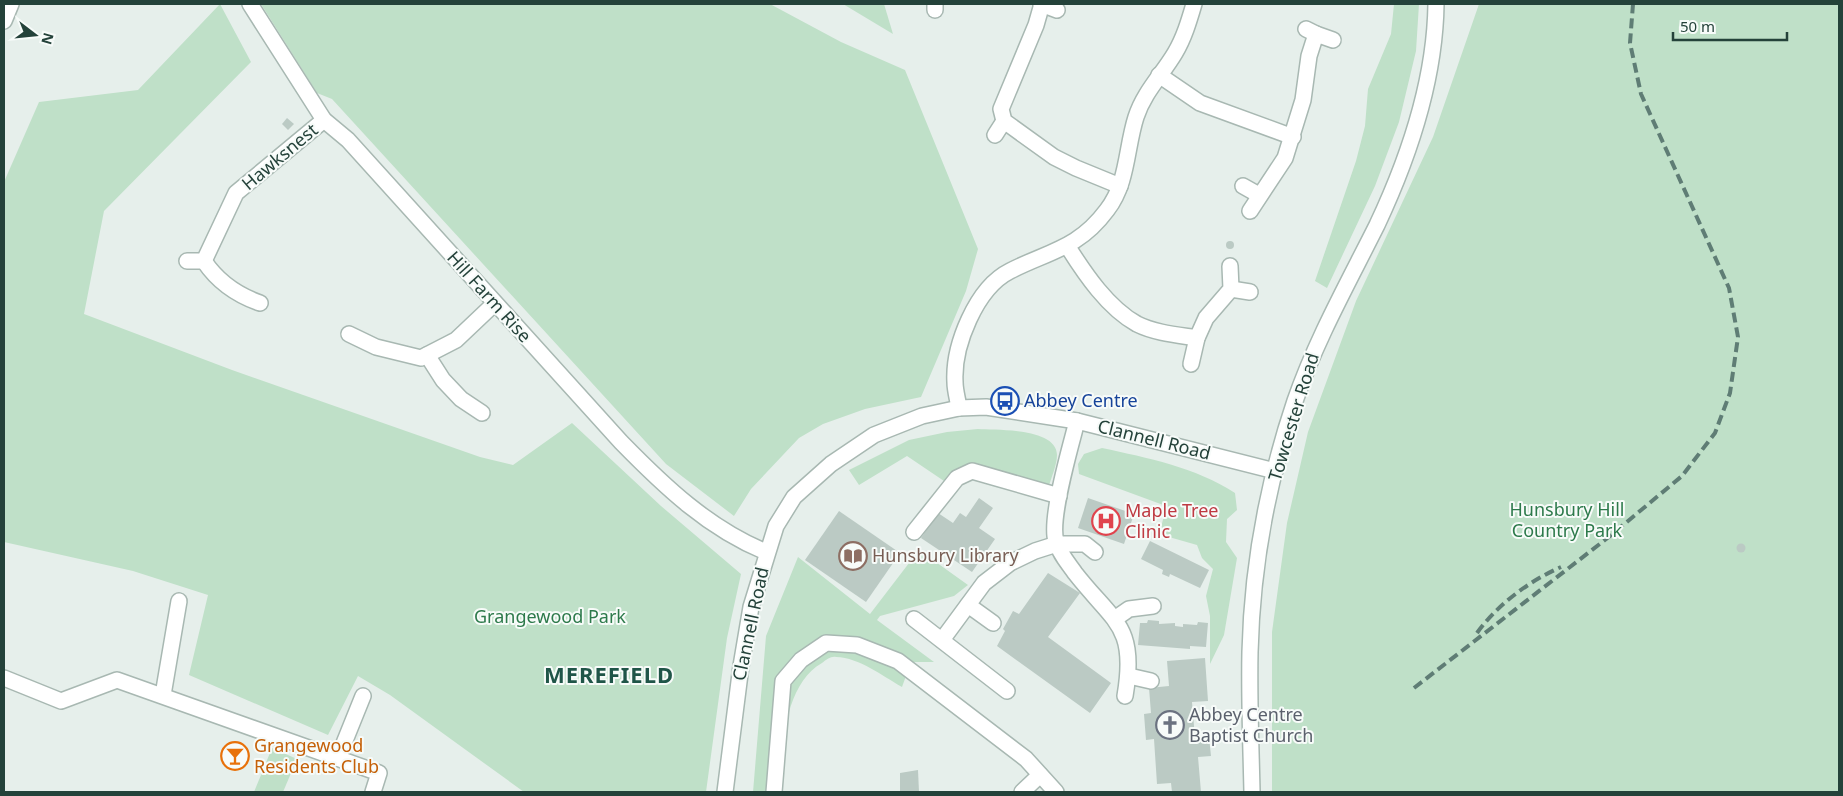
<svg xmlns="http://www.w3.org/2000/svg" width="1843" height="796" font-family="'Noto Sans',sans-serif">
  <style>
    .green { fill: #bfe0c8 }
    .building { fill: #bbcac4 }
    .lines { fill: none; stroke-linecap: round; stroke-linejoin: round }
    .minor-casing { stroke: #a8b8b2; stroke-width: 18 }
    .minor { stroke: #fff; stroke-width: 15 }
    .rail { stroke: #5f7d75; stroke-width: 4; stroke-dasharray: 10 5; stroke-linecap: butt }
    .labels { text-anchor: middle; stroke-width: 4; stroke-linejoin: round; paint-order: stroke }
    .street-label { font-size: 18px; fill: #24423a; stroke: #f7fbf9 }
    .transit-label { font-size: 18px; fill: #164399; stroke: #f7fbf9; text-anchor: start }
    .park-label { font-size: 18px; fill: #2d7a4b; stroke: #f7fbf9 }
    .health-label { font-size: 18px; fill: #be3a42; stroke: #f7fbf9; text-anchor: start }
    .education-label { font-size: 18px; fill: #785e54; stroke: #f7fbf9; text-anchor: start }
    .worship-label { font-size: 18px; fill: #5b616d; stroke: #f7fbf9; text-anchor: start }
    .food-label { font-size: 18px; fill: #c56008; stroke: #f7fbf9; text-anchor: start }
    .district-label { font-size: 22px; font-weight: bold; letter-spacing: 1px; fill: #1f5548; stroke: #f7fbf9 }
  </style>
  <rect width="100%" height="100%" fill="#e6efeb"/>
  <g class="green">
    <polygon points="220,4 251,62 104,211 84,314 232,370 480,457 513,465 572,423 661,506 741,574 727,638 706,792 524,792 390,695 358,676 328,735 189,675 208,595 133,571 4,542 4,182 39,102 138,90"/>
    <polygon points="261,4 770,4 841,42 905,70 978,249 966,291 921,397 865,409 823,424 799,438 751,489 734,516 666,464 332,99 317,93"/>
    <polygon points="843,4 884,4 893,34"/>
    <polygon points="1394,4 1419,4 1416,51 1399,122 1375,186 1327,288 1315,281 1356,161 1365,126 1368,89 1391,34"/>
    <polygon points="1479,4 1839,4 1839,792 1272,792 1272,632 1287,523 1308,432 1356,301 1433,137"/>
    <path d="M978 429C997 430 1057 428 1057 455 1057 465 1051 478 1048 489L954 473 944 481 907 456 859 485 849 470 909 440 947 432Z"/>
    <path d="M1102 448C1148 458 1195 467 1235 493L1237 510 1227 519 1226 542 1237 558 1224 635 1210 664V616L1206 596 1213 569 1202 558 1197 545 1169 537 1161 528 1166 506 1079 474 1078 464 1084 454Z"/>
    <path d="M919 550 968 585 954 596 880 616 877 620 934 662H911L902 687C881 675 860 658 836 657 831 656 826 660 822 663 783 685 782 752 776 792H753L766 636 798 557 870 614Z"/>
    <polygon points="272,748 297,759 283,792 254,792"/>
  </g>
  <g class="building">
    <polygon points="287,118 294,124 288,130 282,124"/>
    <circle cx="1230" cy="245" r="4"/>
    <polygon points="979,498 993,508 979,528 995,539 972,572 921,538 938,513 953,523 960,513 966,517"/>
    <polygon points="1088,498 1134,514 1124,544 1078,528"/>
    <polygon points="839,511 900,553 866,602 805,560"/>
    <polygon points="1150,541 1209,570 1200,588 1170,574 1169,577 1162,574 1163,570 1141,559"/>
    <circle cx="1741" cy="548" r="4.5"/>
    <polygon points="1048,573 1080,593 1048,637 1111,683 1090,713 997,646 1005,631 1003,629 1013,611 1019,614"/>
    <polygon points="1148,620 1159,621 1159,624 1175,623 1175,626 1183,627 1183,624 1197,625 1198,622 1208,623 1206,647 1190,646 1190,649 1138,645 1140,623 1147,623"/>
    <polygon points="1205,658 1208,701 1192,702 1195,738 1209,737 1211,756 1198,757 1201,792 1172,792 1171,783 1157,784 1154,739 1146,740 1144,714 1151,713 1149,688 1169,686 1167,661"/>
    <polygon points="918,770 919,792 900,792 900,773"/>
  </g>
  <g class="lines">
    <defs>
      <g id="minor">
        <path d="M250 4 324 120 348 140 621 442C665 487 708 528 766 552"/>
        <polyline points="935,4 935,10"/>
        <polyline points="1041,4 1057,10"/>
        <polyline points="1042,4 1036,25 1001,109 1004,121 1054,157 1076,168 1120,186"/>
        <polyline points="4,21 11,4"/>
        <polyline points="1316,34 1333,40"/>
        <polyline points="1159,75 1200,103 1293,137"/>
        <polyline points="995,135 1004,121"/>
        <polyline points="1243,186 1259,195"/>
        <polyline points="1250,211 1285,158 1303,100 1309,56 1316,34 1306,29"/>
        <path d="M1068 247C1085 274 1108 308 1137 324 1155 333 1178 335 1197 338"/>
        <polyline points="187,261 204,261 236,193 324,120"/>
        <path d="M204 261C218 282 237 295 260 303"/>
        <polyline points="1231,289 1250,292"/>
        <polyline points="349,334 376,347 421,358 456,340 494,304"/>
        <polyline points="427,355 443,380 461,399 482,413"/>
        <polyline points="1191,364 1197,338 1206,318 1231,289 1230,266"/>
        <path d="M959 408C958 400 955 391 955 382 953 346 976 288 1010 271 1049 251 1078 249 1107 210 1128 183 1126 148 1136 117 1144 92 1162 75 1175 53 1184 38 1189 21 1194 4"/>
        <path d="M1077 421C1071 445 1049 519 1056 541 1059 553 1068 563 1075 573 1114 623 1137 625 1125 696"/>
        <polyline points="914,532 957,478 972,471 1059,496"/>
        <polyline points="968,605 993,623"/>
        <polyline points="1116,618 1129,609 1153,606"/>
        <polyline points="914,619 1007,691"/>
        <polyline points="942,640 984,583 1010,563 1035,551 1057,544 1085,544 1095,552"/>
        <polyline points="1129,676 1151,681"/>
        <polyline points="4,678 61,701 117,680 379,773 373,792"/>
        <polyline points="163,695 179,601"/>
        <polyline points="338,758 363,696"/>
        <polyline points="725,792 741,666 751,607 776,526 794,497 831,464 874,435 922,416 959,408 986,407 1077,421 1275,471"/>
        <polyline points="774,792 783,681 801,660 826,643 857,645 898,661 1026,759 1056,792"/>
        <polyline points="1022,792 1040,775"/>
        <path d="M1252 792C1251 746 1249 699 1250 652 1252 567 1268 481 1295 401 1316 340 1348 283 1377 225 1409 157 1435 80 1436 4"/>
      </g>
    </defs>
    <use href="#minor" class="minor-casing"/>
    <use href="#minor" class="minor"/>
    <g class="rail">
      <path d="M1477 633C1497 605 1529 581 1561 567"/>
      <polyline points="1414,688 1610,536 1682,476 1715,433 1730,393 1738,337 1729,288 1641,94 1630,43 1633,4"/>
    </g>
  </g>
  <defs>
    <symbol id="bus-ring" viewBox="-11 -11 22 22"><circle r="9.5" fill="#f7fbf9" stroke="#1a4fb4" stroke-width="1.5"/><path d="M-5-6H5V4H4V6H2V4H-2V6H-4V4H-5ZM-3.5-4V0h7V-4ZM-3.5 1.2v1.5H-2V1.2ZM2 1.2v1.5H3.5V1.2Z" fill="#1a4fb4"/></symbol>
    <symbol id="hospital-ring" viewBox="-11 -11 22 22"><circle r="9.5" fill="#f7fbf9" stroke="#e0444e" stroke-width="1.5"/><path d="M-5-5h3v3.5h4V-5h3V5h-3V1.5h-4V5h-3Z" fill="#e0444e"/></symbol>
    <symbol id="library-ring" viewBox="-11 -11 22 22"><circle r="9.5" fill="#f7fbf9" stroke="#8d6e63" stroke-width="1.5"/><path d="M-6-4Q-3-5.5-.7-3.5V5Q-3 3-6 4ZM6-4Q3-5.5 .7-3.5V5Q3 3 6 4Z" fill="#8d6e63"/></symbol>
    <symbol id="church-ring" viewBox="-11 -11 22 22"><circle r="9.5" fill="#f7fbf9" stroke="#6b7280" stroke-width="1.5"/><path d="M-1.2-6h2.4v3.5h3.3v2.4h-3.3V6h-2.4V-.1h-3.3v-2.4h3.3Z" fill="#6b7280"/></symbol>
    <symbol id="bar-ring" viewBox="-11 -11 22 22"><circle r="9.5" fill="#f7fbf9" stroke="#e8710a" stroke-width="1.5"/><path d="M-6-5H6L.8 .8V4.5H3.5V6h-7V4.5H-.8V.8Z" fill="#e8710a"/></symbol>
  </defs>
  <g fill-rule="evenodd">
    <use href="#bus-ring" x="989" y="385" width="32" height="32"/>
    <use href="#hospital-ring" x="1090" y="505" width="32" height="32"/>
    <use href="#library-ring" x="837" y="540" width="32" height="32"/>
    <use href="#church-ring" x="1154" y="709" width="32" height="32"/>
    <use href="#bar-ring" x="219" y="740" width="32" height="32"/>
  </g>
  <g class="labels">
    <g class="street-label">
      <text transform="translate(280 157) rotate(-40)" y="6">Hawksnest</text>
      <text transform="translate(489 297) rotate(48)" y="6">Hill Farm Rise</text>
      <text transform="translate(1294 417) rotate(-73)" y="6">Towcester Road</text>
      <text transform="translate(1154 440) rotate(14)" y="6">Clannell Road</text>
      <text transform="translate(751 624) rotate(-78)" y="6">Clannell Road</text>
    </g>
    <g class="transit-label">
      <text x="1024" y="407">Abbey Centre</text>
    </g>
    <g class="park-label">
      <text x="1567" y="516">Hunsbury Hill<tspan x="1567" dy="21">Country Park</tspan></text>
      <text x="550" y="623">Grangewood Park</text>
    </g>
    <g class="health-label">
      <text x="1125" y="517">Maple Tree<tspan x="1125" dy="21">Clinic</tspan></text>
    </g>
    <g class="education-label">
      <text x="872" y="562">Hunsbury Library</text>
    </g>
    <g class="worship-label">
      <text x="1189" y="721">Abbey Centre<tspan x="1189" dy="21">Baptist Church</tspan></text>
    </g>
    <g class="food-label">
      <text x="254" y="752">Grangewood<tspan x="254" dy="21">Residents Club</tspan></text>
    </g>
    <g class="district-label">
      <text x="609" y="683">MEREFIELD</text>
    </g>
  </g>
  <rect width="1843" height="796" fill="none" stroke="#24423a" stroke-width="10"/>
  <g transform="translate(35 35) rotate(106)" stroke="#f7fbf9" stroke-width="4" paint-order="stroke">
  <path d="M0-4L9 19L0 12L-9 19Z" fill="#24423a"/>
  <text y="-8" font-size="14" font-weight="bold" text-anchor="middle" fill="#24423a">N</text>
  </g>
  <path d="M1673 32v8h114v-8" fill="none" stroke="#24423a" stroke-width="2.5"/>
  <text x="1680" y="32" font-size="15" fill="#24423a" stroke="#f7fbf9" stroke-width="4" paint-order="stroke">50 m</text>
</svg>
